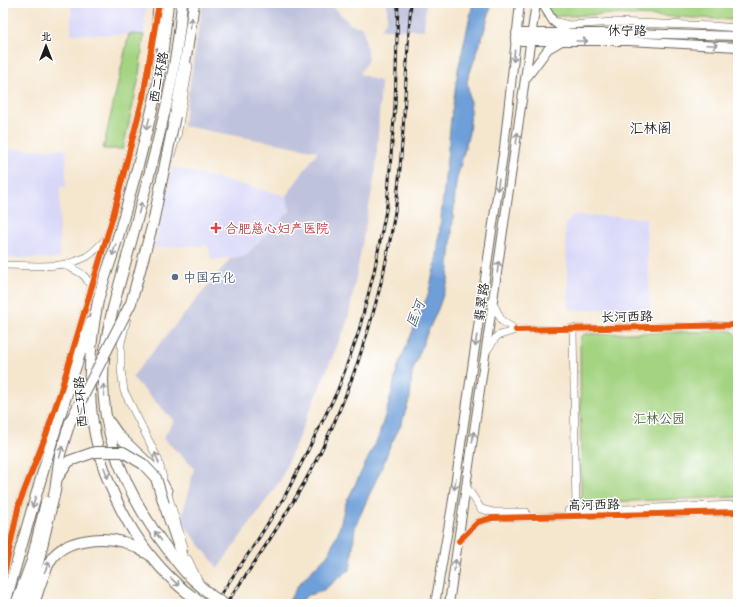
<svg xmlns="http://www.w3.org/2000/svg" width="741" height="607" font-family="Mynerve,'LXGW WenKai TC',sans-serif">
  <style>
    .built { fill: #d8d7f8 }
    .industrial { fill: #bfc2dd }
    .green { fill: #a4d482; stroke: #60784f }
    .water { fill: #6e9fd8; stroke: #455e7a }
    .lines { fill: none; stroke-linecap: round; stroke-linejoin: round }
    .minor-casing { stroke: #68635a; stroke-width: 8 }
    .major-casing { stroke: #68635a; stroke-width: 10 }
    .highway-casing { stroke: #68635a; stroke-width: 12 }
    .minor { stroke: #fff; stroke-width: 7 }
    .major { stroke: #fff; stroke-width: 8 }
    .highway { stroke: #fff; stroke-width: 10 }
    .rail-casing { stroke: #1c1c1c; stroke-width: 3 }
    .rail { stroke: #fff; stroke-width: 1.5; stroke-dasharray: 4.5; stroke-linecap: butt }
    .highway-bridge-casing { stroke: #68635a; stroke-width: 12; stroke-linecap: butt }
    .highway-bridge { stroke: #fff; stroke-width: 10 }
    .cycleway-casing { stroke: #fff; stroke-width: 8 }
    .cycleway { stroke: #e8590c; stroke-width: 6 }
    .oneway { stroke: #999 }
    .health-dot { fill: #e0444e; stroke: #fff; stroke-width: 1.5 }
    .service-dot { fill: #5c6f8a; stroke: #fff; stroke-width: 1.5 }
    .labels { text-anchor: middle; stroke-width: 3; stroke-linejoin: round; paint-order: stroke }
    .street-label { font-size: 13px; fill: #1c1c1c; stroke: #fff }
    .health-label { font-size: 13px; fill: #be3a42; stroke: #fff; text-anchor: start }
    .service-label { font-size: 13px; fill: #4e5e75; stroke: #fff; text-anchor: start }
    .park-label { font-size: 13px; fill: #4c5c40; stroke: #fff }
    .neighbourhood-label { font-size: 14px; fill: #1c1c1c; stroke: #fff }
    .water-label { font-size: 14px; font-style: italic; fill: #455e7a; stroke: #fff }
  </style>
  <rect width="100%" height="100%" fill="#fff"/>
  <filter id="ink" filterUnits="userSpaceOnUse"><feTurbulence type="fractalNoise" baseFrequency=".025" numOctaves="2"/><feDisplacementMap in="SourceGraphic" scale="8" xChannelSelector="R" yChannelSelector="G"/><feConvolveMatrix kernelMatrix="1 2 1 2 8 2 1 2 1" color-interpolation-filters="sRGB"/></filter>
  <filter id="wash" filterUnits="userSpaceOnUse"><feTurbulence type="fractalNoise" baseFrequency=".012" numOctaves="4" result="noise"/><feDisplacementMap in="SourceGraphic" scale="16" xChannelSelector="R" yChannelSelector="G"/><feGaussianBlur stdDeviation="0.9" result="paint"/><feColorMatrix in="noise" values="0 0 0 0 0 0 0 0 0 0 0 0 0 0 0 0 0 1.4 0 .05"/><feComposite in="paint" operator="in"/></filter>
  <g filter="url(#wash)">
    <rect width="100%" height="100%" fill="#f5e6ce"/>
    <g class="built">
      <polygon points="71,3 146,3 144,35 71,34"/>
      <polygon points="66,149 66,187 60,187 59,259 3,258 3,150"/>
      <polygon points="173,167 286,196 290,211 245,256 211,260 208,245 154,248"/>
      <polygon points="573,215 646,218 650,308 569,310 565,226"/>
    </g>
    <g class="industrial">
      <polygon points="203,3 330,3 351,25 363,27 368,59 360,74 381,82 376,169 348,320 280,481 218,568 181,521 194,468 163,438 174,421 132,377 231,258 245,256 290,211 286,196 318,151 183,126"/>
      <polygon points="387,3 426,3 424,30 381,29 387,19"/>
    </g>
    <g class="green">
      <polygon points="545,3 738,3 738,20 613,14 543,17"/>
      <polygon points="129,34 144,35 138,82 123,149 103,149"/>
      <polygon points="732,331 738,337 738,497 581,503 580,338 584,334"/>
    </g>
    <polygon class="water" points="473,3 492,3 483,35 467,81 471,110 469,133 456,182 448,281 438,309 425,338 412,373 410,398 401,425 389,448 385,460 358,520 355,528 351,565 349,570 321,592 308,595 305,597 300,604 287,604 299,584 328,554 339,530 345,505 378,438 389,403 398,366 428,295 437,256 451,119 458,70"/>
  </g>
  <g filter="url(#ink)">
    <g class="lines">
      <defs>
        <g id="minor">
          <polyline points="553,21 569,25 614,22 712,26 738,28"/>
          <polyline points="170,158 177,136 189,66"/>
          <path d="M3 265C30 265 61 270 86 257 93 253 99 246 105 240"/>
          <path d="M64 265C81 273 84 272 92 289"/>
          <polyline points="127,318 121,343 121,370 124,391 158,459 163,478"/>
          <polyline points="573,328 576,510"/>
          <polyline points="516,330 738,325"/>
          <polyline points="486,352 497,336 516,330 502,321 493,303"/>
          <polyline points="466,486 481,509 493,512 526,512"/>
          <polyline points="166,488 184,547"/>
          <polyline points="568,511 738,505"/>
          <polyline points="459,541 478,522 492,518 738,512"/>
          <polyline points="188,559 200,584"/>
          <polyline points="3,579 19,504 46,435 60,393 113,216 143,97 154,35"/>
        </g>
        <g id="major">
          <polyline points="542,3 553,21 569,34"/>
          <polyline points="516,33 629,33 738,36"/>
          <polyline points="515,41 629,41 738,47"/>
          <polyline points="527,77 548,49 560,42"/>
          <polyline points="435,604 452,506 504,148 520,3"/>
          <polyline points="449,604 536,3"/>
        </g>
        <g id="highway">
          <path d="M168 3C165 33 162 64 156 93 150 118 144 144 137 169 129 197 122 225 113 253 108 270 100 288 97 306 90 342 87 386 93 423 102 482 132 543 177 584 184 591 194 597 202 604"/>
          <path d="M182 3C176 86 151 166 130 246 118 290 103 334 103 380 103 443 131 501 168 550 174 558 180 567 188 575 195 582 204 589 212 596"/>
          <polyline points="157,43 158,11"/>
          <polyline points="175,116 187,51 194,3"/>
          <polyline points="110,423 119,436 155,470 167,492"/>
          <polyline points="164,504 183,559 187,566"/>
          <path d="M5 604C32 509 58 415 91 322"/>
          <polyline points="16,604 31,563"/>
          <polyline points="25,604 39,559"/>
          <path d="M34 604C39 589 43 572 52 558 66 539 102 536 123 542 132 544 140 550 148 554"/>
        </g>
      </defs>
      <use href="#minor" class="minor-casing"/>
      <use href="#major" class="major-casing"/>
      <use href="#highway" class="highway-casing"/>
      <use href="#minor" class="minor"/>
      <use href="#major" class="major"/>
      <use href="#highway" class="highway"/>
      <defs>
        <g id="rail">
          <polyline points="214,604 255,544 285,496 337,392 358,334 374,272 387,205 395,106 398,3"/>
          <path d="M226 604C260 555 294 505 321 451 358 376 384 288 396 205 400 176 402 145 404 115 406 78 408 40 411 3"/>
        </g>
      </defs>
      <use href="#rail" class="rail-casing"/>
      <use href="#rail" class="rail"/>
      <defs>
        <g id="highway-bridge">
          <polyline points="58,477 69,461 95,452 123,452 143,464 156,478 164,504"/>
          <polyline points="39,559 55,491 60,454 70,422 131,303 153,223 175,116"/>
          <polyline points="32,560 46,502"/>
          <polyline points="212,596 224,604"/>
        </g>
      </defs>
      <use href="#highway-bridge" class="highway-bridge-casing"/>
      <use href="#highway-bridge" class="highway-bridge"/>
      <defs>
        <g id="cycleway">
          <polyline points="516,330 738,325"/>
          <polyline points="459,541 478,522 492,518 738,512"/>
          <polyline points="3,579 19,504 46,435 60,393 113,216 143,97 159,3"/>
        </g>
      </defs>
      <use href="#cycleway" class="cycleway-casing"/>
      <use href="#cycleway" class="cycleway"/>
    </g>
    <defs><path id="oneway-shaft" d="M-6 0H5M1.5-3L5.5 0L1.5 3" fill="none" stroke-width="1.6" stroke-linecap="round" stroke-linejoin="round"/></defs>
    <g class="oneway">
      <use href="#oneway-shaft" transform="translate(191 23) rotate(-82)"/>
      <use href="#oneway-shaft" transform="translate(582 41)"/>
      <use href="#oneway-shaft" transform="translate(712 45) rotate(3)"/>
      <use href="#oneway-shaft" transform="translate(514 56) rotate(96)"/>
      <use href="#oneway-shaft" transform="translate(148 124) rotate(104)"/>
      <use href="#oneway-shaft" transform="translate(517 138) rotate(-82)"/>
      <use href="#oneway-shaft" transform="translate(498 185) rotate(98)"/>
      <use href="#oneway-shaft" transform="translate(140 208) rotate(-75)"/>
      <use href="#oneway-shaft" transform="translate(114 250) rotate(107)"/>
      <use href="#oneway-shaft" transform="translate(498 267) rotate(-82)"/>
      <use href="#oneway-shaft" transform="translate(476 341) rotate(98)"/>
      <use href="#oneway-shaft" transform="translate(104 390) rotate(-95)"/>
      <use href="#oneway-shaft" transform="translate(473 437) rotate(-82)"/>
      <use href="#oneway-shaft" transform="translate(61 452) rotate(-76)"/>
      <use href="#oneway-shaft" transform="translate(157 458) rotate(-111)"/>
      <use href="#oneway-shaft" transform="translate(106 473) rotate(71)"/>
      <use href="#oneway-shaft" transform="translate(455 484) rotate(98)"/>
      <use href="#oneway-shaft" transform="translate(34 502) rotate(106)"/>
      <use href="#oneway-shaft" transform="translate(158 536) rotate(-127)"/>
      <use href="#oneway-shaft" transform="translate(455 565) rotate(-82)"/>
      <use href="#oneway-shaft" transform="translate(47 567) rotate(-64)"/>
      <use href="#oneway-shaft" transform="translate(175 582) rotate(44)"/>
    </g>
  </g>
  <path class="health-dot" d="M214 222h4v4h4v4h-4v4h-4v-4h-4v-4h4z"/>
  <circle class="service-dot" cx="175" cy="277" r="4"/>
  <g class="labels">
    <g class="street-label">
      <text transform="translate(627 30) rotate(1)" y="5">休宁路</text>
      <text transform="translate(158 77) rotate(-79)" y="5">西二环路</text>
      <text transform="translate(481 302) rotate(-82)" y="5">翡翠路</text>
      <text transform="translate(627 316) rotate(-1)" y="5">长河西路</text>
      <text transform="translate(80 402) rotate(-94)" y="5">西二环路</text>
      <text transform="translate(594 504) rotate(-1)" y="5">高河西路</text>
    </g>
    <g class="health-label">
      <text x="225" y="233">合肥慈心妇产医院</text>
    </g>
    <g class="service-label">
      <text x="183" y="282">中国石化</text>
    </g>
    <g class="park-label">
      <text x="659" y="423">汇林公园</text>
    </g>
    <g class="neighbourhood-label">
      <text x="650" y="133">汇林阁</text>
    </g>
    <g class="water-label">
      <text transform="translate(415 314) rotate(-68)" y="5">匡河</text>
    </g>
  </g>
  <rect width="741" height="607" fill="none" stroke="#fff" stroke-width="16"/>
  <g transform="translate(46 46)" stroke="#ffffff" stroke-width="3" paint-order="stroke">
  <path d="M0-3L7 15L0 10L-7 15Z" fill="#1c1c1c"/>
  <text y="-6" font-size="11" font-weight="bold" text-anchor="middle" fill="#1c1c1c">北</text>
  </g>
</svg>
